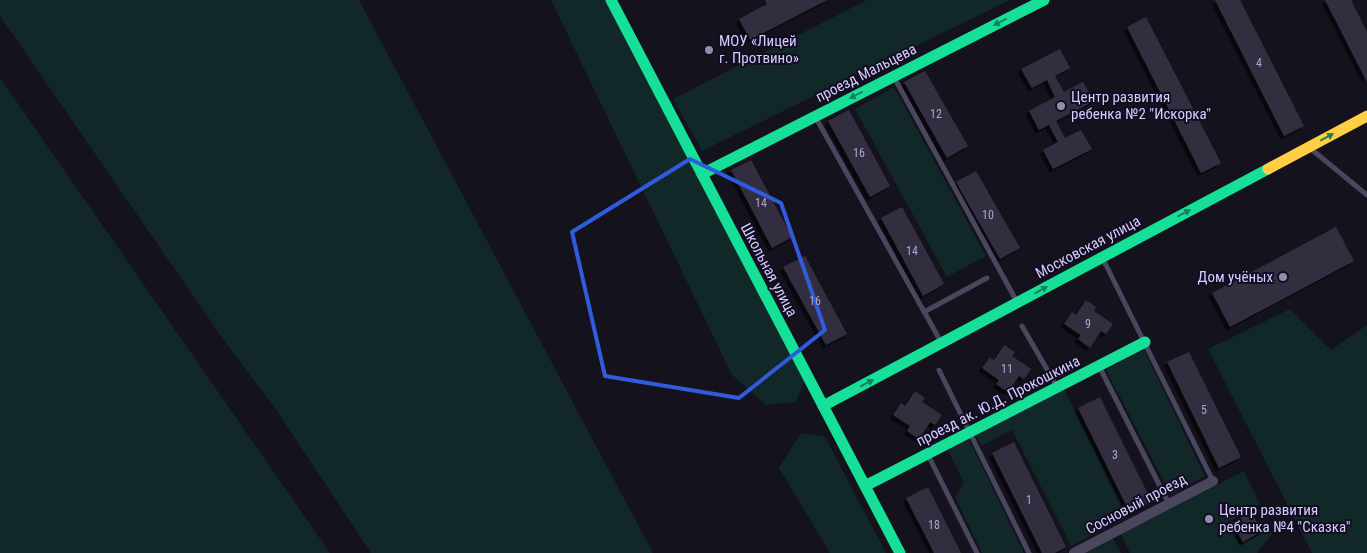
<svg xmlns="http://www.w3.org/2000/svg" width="1367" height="553" font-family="'Roboto Condensed',sans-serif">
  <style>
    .green { fill: #112728 }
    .building { fill: #322f3f; filter: url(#shadow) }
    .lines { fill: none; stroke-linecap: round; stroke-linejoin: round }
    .lane { stroke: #49465d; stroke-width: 5 }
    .street { stroke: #49465d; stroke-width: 10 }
    .fast { stroke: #16e098; stroke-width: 11 }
    .slow { stroke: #ffcf43; stroke-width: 11 }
    .oneway { fill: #148162 }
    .marked { fill: none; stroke: #305bdc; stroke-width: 4; stroke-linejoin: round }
    .poi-dot { fill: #928cb0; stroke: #120d21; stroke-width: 2 }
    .labels { text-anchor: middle; stroke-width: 4; stroke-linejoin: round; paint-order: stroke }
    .number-label { font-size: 12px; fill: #ada6cf }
    .poi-label { font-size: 15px; fill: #d6cdff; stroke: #120d21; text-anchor: start }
    .street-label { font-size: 15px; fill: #d6cdff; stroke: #120d21 }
  </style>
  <defs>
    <filter id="shadow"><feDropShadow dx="-3.5" dy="3.5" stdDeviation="0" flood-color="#0009"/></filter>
  </defs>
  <rect width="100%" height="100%" fill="#14121d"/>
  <g class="green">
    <polygon points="0,0 359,0 653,553 371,553 277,411 225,342 0,16"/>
    <polygon points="551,0 606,0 807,374 796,402 766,405 732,375"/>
    <polygon points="867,0 1010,0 702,151 673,99"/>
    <polygon points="0,78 37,131 330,553 0,553"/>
    <polygon points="894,87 986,256 947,277 855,109"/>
    <polygon points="1290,309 1331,350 1367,325 1367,553 1312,553 1208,349"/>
    <polygon points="1143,348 1205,476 1171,495 1106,370"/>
    <polygon points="1063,387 1128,517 1071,546 1012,430 981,446 974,432"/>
    <polygon points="801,433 825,437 886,553 830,553 779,468"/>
    <polygon points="969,439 1024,553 982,553 955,497 964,483 948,450"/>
    <polygon points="1244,471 1260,504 1228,522 1241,545 1266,531 1270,526 1272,534 1257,553 1130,553 1121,534"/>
    <polygon points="1112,536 1121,553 1080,553"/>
  </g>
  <g class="building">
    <polygon points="765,0 827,0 750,40 739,19 767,4"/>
    <polygon points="1215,0 1240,0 1304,126 1284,136"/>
    <polygon points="1325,0 1351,0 1367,32 1367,82"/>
    <polygon points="1146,17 1221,163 1201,173 1127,27"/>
    <polygon points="1060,49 1070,68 1055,76 1064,92 1083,82 1094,101 1056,121 1065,138 1081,130 1092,149 1053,169 1043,150 1058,142 1049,125 1039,130 1029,111 1055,97 1047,80 1032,88 1021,69"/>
    <polygon points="925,71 968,146 947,158 904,82"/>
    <polygon points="849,110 890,186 870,197 828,121"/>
    <polygon points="751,160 792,237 772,248 731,170"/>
    <polygon points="976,171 1020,248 1000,259 956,182"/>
    <polygon points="902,207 944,284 923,296 881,218"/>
    <polygon points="1336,227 1354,261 1230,327 1212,293"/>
    <polygon points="805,256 847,334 826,345 783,267"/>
    <polygon points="1086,300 1096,307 1094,311 1113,324 1106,334 1101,331 1090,348 1078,339 1081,335 1064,324 1072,312 1076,315"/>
    <polygon points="1004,345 1015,352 1012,356 1031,369 1024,379 1019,376 1008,392 996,384 999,380 982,368 990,357 994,360"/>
    <polygon points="1189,352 1241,457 1219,468 1167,362"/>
    <polygon points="915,391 925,398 922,402 942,415 935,425 930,422 919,439 907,431 910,426 893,415 901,403 905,406"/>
    <polygon points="1100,397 1152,502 1130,513 1078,408"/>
    <polygon points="1014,442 1066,547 1055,553 1042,553 992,453"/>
    <polygon points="928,487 961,553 934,553 906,498"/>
    <polygon points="1251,512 1262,531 1243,542 1232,523"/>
  </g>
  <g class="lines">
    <g class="lane">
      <polyline points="895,79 1017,302"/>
      <polyline points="816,118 941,342"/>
      <polyline points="1311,149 1367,195"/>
      <polyline points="1103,259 1213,481"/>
      <polyline points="924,312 987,278"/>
      <polyline points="1022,326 1056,385"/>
      <polyline points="1100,368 1169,504"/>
      <polyline points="939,370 1029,553"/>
      <polyline points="928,455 977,553"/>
    </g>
    <polyline class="street" points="1074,553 1213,481"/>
    <g class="fast">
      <polyline points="611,0 900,553"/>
      <polyline points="702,174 1044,0"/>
      <polyline points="823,406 1268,169"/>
      <polyline points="865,486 1145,342"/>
    </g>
    <polyline class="slow" points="1268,169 1367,116"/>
  </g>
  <defs><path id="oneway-solid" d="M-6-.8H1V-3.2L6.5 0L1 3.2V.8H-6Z" transform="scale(1.25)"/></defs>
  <g class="oneway">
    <use href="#oneway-solid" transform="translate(1000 22) rotate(153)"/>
    <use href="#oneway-solid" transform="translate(856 95) rotate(153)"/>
    <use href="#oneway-solid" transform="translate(1327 137) rotate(-28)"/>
    <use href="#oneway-solid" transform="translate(1184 213) rotate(-28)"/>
    <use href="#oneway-solid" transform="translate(1041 290) rotate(-28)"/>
    <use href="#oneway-solid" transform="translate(867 383) rotate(-28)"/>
  </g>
  <path class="marked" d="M690 159 781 203 825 330 739 398 605 376 572 232Z"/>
  <g class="poi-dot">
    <circle cx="709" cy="50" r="5"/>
    <circle cx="1061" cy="106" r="5"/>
    <circle cx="1283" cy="277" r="5"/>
    <circle cx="1209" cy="519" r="5"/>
  </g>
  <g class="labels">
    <g class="number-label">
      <text x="1259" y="67">4</text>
      <text x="936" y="118">12</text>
      <text x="859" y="157">16</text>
      <text x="761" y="207">14</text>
      <text x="988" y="219">10</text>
      <text x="912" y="255">14</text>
      <text x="815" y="305">16</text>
      <text x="1088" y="328">9</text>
      <text x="1007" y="373">11</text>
      <text x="1204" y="414">5</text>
      <text x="1115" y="459">3</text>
      <text x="1029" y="504">1</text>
      <text x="934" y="529">18</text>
    </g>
    <g class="poi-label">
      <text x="719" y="46">МОУ «Лицей<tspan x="719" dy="17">г. Протвино»</tspan></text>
      <text x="1071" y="102">Центр развития<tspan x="1071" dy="17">ребенка №2 "Искорка"</tspan></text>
      <text x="1273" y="282" text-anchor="end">Дом учёных</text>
      <text x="1219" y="515">Центр развития<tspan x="1219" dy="17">ребенка №4 "Сказка"</tspan></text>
    </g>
    <g class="street-label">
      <text transform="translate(866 73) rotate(-27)" y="5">проезд Мальцева</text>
      <text transform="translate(1088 247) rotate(-28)" y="5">Московская улица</text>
      <text transform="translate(769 270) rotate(62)" y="5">Школьная улица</text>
      <text transform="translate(998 401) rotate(-27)" y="5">проезд ак. Ю.Д. Прокошкина</text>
      <text transform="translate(1136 504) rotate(-28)" y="5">Сосновый проезд</text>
    </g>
  </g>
</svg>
